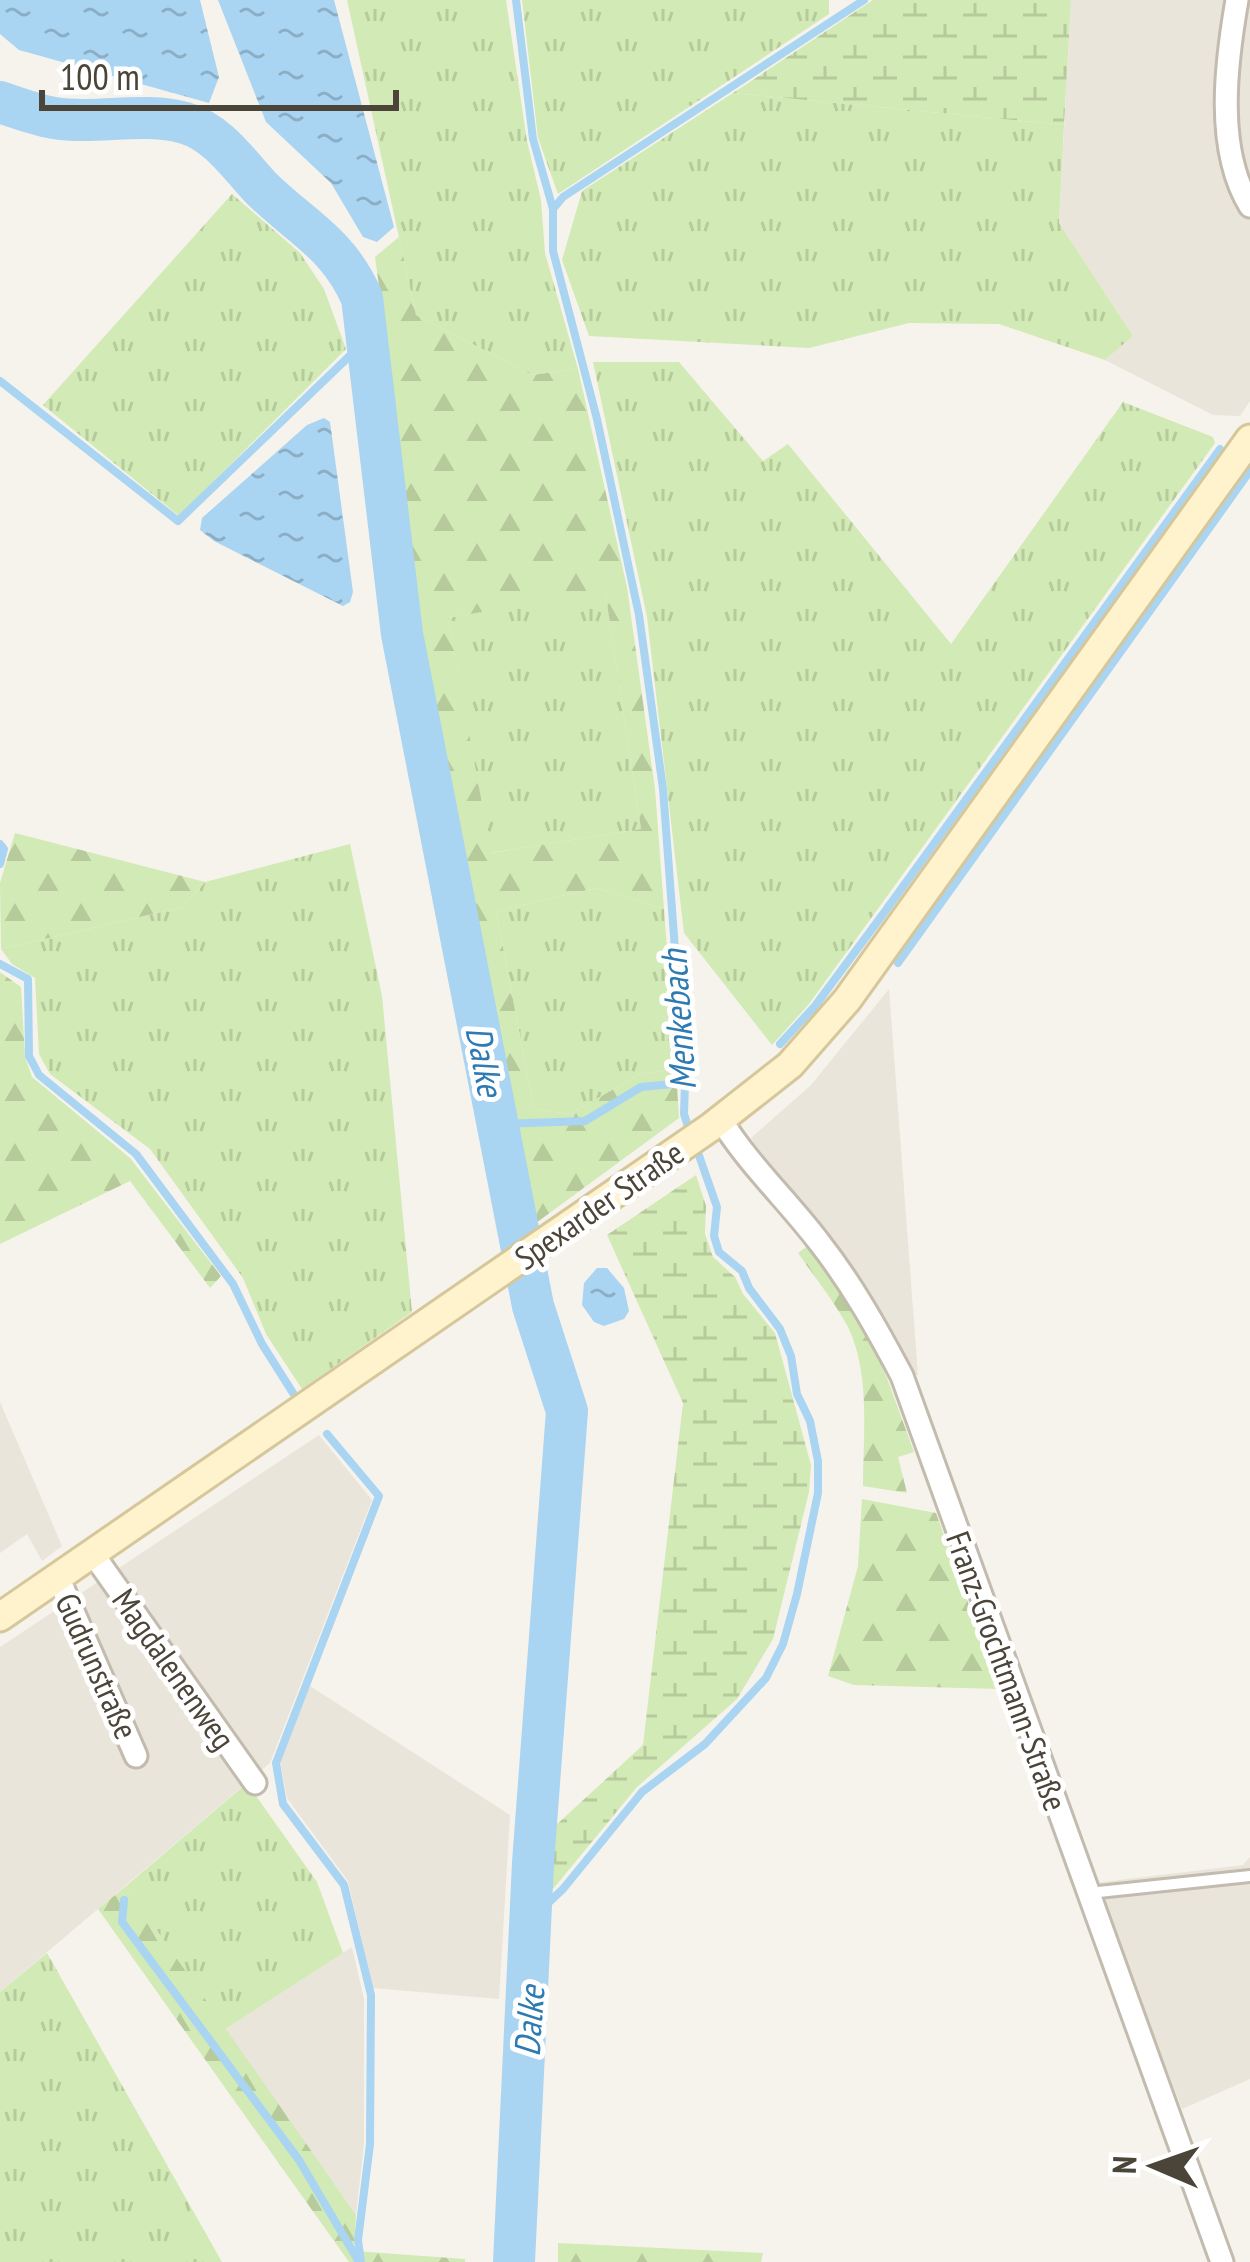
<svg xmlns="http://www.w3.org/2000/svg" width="1250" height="2262" font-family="'PT Sans Narrow',sans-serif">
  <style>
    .residential { fill: #eae5da }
    .grass { fill: url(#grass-tufts) }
    .forest { fill: url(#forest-firs); fill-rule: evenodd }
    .wetland { fill: url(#wetland-marsh) }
    .water { fill: url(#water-ripples) }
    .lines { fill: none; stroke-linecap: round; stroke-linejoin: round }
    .stream { stroke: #a9d4f2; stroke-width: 8 }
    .river { stroke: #a9d4f2; stroke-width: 42 }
    .service-casing { stroke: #c2bbae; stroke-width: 16 }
    .minor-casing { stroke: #c2bbae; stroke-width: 27 }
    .secondary-casing { stroke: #d6c79b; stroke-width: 33 }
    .service { stroke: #fff; stroke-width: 10 }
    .minor { stroke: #fff; stroke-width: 21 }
    .secondary { stroke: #fff3cd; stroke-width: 27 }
    .labels { text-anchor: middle; stroke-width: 10; stroke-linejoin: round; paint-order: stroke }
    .street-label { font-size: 33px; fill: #4b4439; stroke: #fff }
    .water-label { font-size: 36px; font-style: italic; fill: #2e7ab2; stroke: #fff }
  </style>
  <defs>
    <pattern id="grass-tufts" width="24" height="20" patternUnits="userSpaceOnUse" patternTransform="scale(3)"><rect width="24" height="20" fill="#d2eab5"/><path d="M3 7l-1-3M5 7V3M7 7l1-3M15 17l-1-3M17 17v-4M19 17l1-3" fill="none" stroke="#b6ca9c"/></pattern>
    <pattern id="forest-firs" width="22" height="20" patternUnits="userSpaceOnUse" patternTransform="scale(3)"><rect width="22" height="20" fill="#d2eab5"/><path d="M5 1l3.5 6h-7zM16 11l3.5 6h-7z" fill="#b6ca9c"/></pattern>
    <pattern id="wetland-marsh" width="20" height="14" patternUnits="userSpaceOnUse" patternTransform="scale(3)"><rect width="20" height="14" fill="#d2eab5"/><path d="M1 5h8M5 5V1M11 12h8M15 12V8" fill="none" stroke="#b6ca9c"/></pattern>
    <pattern id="water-ripples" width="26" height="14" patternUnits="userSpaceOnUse" patternTransform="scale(3)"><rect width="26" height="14" fill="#a9d4f2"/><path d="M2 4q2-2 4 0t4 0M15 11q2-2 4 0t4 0" fill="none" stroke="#8caec5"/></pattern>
  </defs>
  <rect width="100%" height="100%" fill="#f6f3ec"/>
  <g class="residential">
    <polygon points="1071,0 1250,0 1250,401 1240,416 1213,415 1105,360 1133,336 1059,223"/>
    <polygon points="889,989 918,1375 911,1375 774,1178 751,1138 811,1085"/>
    <polygon points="0,1402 62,1546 42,1561 27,1534 0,1553"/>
    <polygon points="319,1435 372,1500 270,1763 0,1992 0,1647"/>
    <polygon points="310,1686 510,1815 499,1999 373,1988 348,1881 287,1798 280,1761"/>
    <polygon points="1250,1857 1250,2079 1182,2109 1095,1883 1243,1865"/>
    <polygon points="352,1947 364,1999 364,2144 356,2215 224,2030"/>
  </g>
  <g class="grass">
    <polygon points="347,0 506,0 527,141 541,200 545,253 578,369 532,375 416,315"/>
    <polygon points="522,0 829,0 829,14 558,194 538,138"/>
    <polygon points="733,93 1064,125 1059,223 1133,336 1105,360 999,324 909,323 809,348 589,336 562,260 582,191"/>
    <polygon points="232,194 300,253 324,289 346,349 179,516 43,405"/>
    <polygon points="593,362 679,362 763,461 788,444 951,644 1123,402 1213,437 1215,443 809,1004 772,1045 684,933 647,617"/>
    <polygon points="605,589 641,829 490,853 448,618"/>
    <polygon points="350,844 382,996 412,1312 302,1389 266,1334 243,1278 150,1149 50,1074 39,1054 35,978 12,964 1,949 183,907 205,882"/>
    <polygon points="596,888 664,909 676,1069 640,1074 570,1114 534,1109 496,911"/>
    <polygon points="247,1783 317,1882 343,1953 224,2030 126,1886"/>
    <polygon points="47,1953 222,2262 0,2262 0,1992"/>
  </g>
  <g class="forest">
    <path d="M399 237 416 315 532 375 578 369 627 587 655 789 664 909 596 888 496 911 534 1109 570 1114 640 1074 676 1069 679 1118 536 1223 413 625 379 382 387 345 375 257ZM605 590 641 829 491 853 448 618Z"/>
    <polygon points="15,833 205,882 183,907 1,949 0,883"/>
    <polygon points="0,972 21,987 25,1057 32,1077 130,1158 221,1276 210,1288 130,1181 0,1244"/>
    <path d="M809 1245 858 1314 887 1378 914 1452 898 1457 907 1493 863 1486C863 1434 871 1373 847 1325 833 1300 814 1276 798 1253Z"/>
    <polygon points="862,1499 936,1513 999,1689 854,1685 828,1676 858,1566"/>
    <polygon points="126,1886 356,2215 354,2251 465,2259 465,2262 349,2262 98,1909"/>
    <polygon points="558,2243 763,2253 761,2262 558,2262"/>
  </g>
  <g class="wetland">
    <polygon points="873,0 1071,0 1064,125 733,93"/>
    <polygon points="696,1175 706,1206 705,1234 713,1257 735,1277 743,1294 775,1333 811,1465 809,1492 773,1639 737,1699 637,1787 544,1900 542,1838 643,1745 683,1403 607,1235"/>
  </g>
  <g class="water">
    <polygon points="0,0 200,0 219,77 209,103 19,50 0,34"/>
    <polygon points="218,0 334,0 394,227 377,242 363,237 331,183 266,122"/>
    <polygon points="324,418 330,422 353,592 350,602 343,606 214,541 200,530 202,518 307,425"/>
    <polygon points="597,1268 607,1268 624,1288 629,1311 624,1319 604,1326 594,1322 582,1305 584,1283"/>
  </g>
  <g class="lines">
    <g class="stream">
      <polyline points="516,0 533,139 553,209 553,251 597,419 639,615 663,789 685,1083 684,1114 690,1133"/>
      <polyline points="553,209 563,197 864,0"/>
      <polyline points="0,381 178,521 362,344 370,344"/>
      <polyline points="0,844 4,849 0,864"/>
      <polyline points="898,963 1250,471"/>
      <polyline points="0,964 28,979 29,1056 39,1075 136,1154 233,1284 262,1344 293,1393"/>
      <polyline points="780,1044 815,1006 886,910 1220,449"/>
      <polyline points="499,1124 585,1121 641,1087 685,1083"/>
      <polyline points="327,1434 379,1496 276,1763 283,1804 344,1885 371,1995 370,2144 358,2240 361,2262"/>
      <polyline points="124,1900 122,1922 299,2160 359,2262"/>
      <polyline points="531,1919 563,1889 642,1792 705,1744 766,1678 783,1644 797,1594 818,1493 818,1461 810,1421 797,1394 791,1356 780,1329 749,1288 742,1271 719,1252 714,1236 717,1207 696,1147"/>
    </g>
    <path class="river" d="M0 102C17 108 36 115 54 118 97 125 143 111 185 123 219 133 239 165 262 189 302 228 338 243 362 298L402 634 533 1306 567 1411 533 1863 514 2262"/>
    <defs>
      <polyline id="service" points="1089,1893 1250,1876"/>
      <g id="minor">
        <path d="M1237 0C1226 63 1215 149 1250 206"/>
        <path d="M721 1120C749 1165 787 1200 819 1242 852 1284 877 1329 902 1376L1222 2262"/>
        <polyline points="93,1554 255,1783"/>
        <polyline points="58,1577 136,1756"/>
      </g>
      <polyline id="secondary" points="0,1617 711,1127 790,1065 847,1000 1250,439"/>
    </defs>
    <use href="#service" class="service-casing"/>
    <use href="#minor" class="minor-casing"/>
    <use href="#secondary" class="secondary-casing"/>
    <use href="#service" class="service"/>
    <use href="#minor" class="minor"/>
    <use href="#secondary" class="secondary"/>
  </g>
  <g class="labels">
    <g class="street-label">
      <text transform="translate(599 1205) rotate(-35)" y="12">Spexarder Straße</text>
      <text transform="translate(97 1666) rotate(66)" y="12">Gudrunstraße</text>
      <text transform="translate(174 1669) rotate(55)" y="12">Magdalenenweg</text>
      <text transform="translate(1007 1671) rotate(70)" y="12">Franz-Grochtmann-Straße</text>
    </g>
    <g class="water-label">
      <text transform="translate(678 1020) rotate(-94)" y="13">Menkebach</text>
      <text transform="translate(485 1061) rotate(79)" y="13">Dalke</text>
      <text transform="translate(529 2021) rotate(-86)" y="13">Dalke</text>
    </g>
  </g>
  <g transform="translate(1154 2166) rotate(272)" stroke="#ffffff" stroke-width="9" paint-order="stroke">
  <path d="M0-9L21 45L0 30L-21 45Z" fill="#4b4439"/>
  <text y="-18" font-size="33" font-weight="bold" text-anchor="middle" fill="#4b4439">N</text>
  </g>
  <path d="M42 90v18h354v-18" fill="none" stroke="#4b4439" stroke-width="6"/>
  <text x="60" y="90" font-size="36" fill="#4b4439" stroke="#ffffff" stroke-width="9" paint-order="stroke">100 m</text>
</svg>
